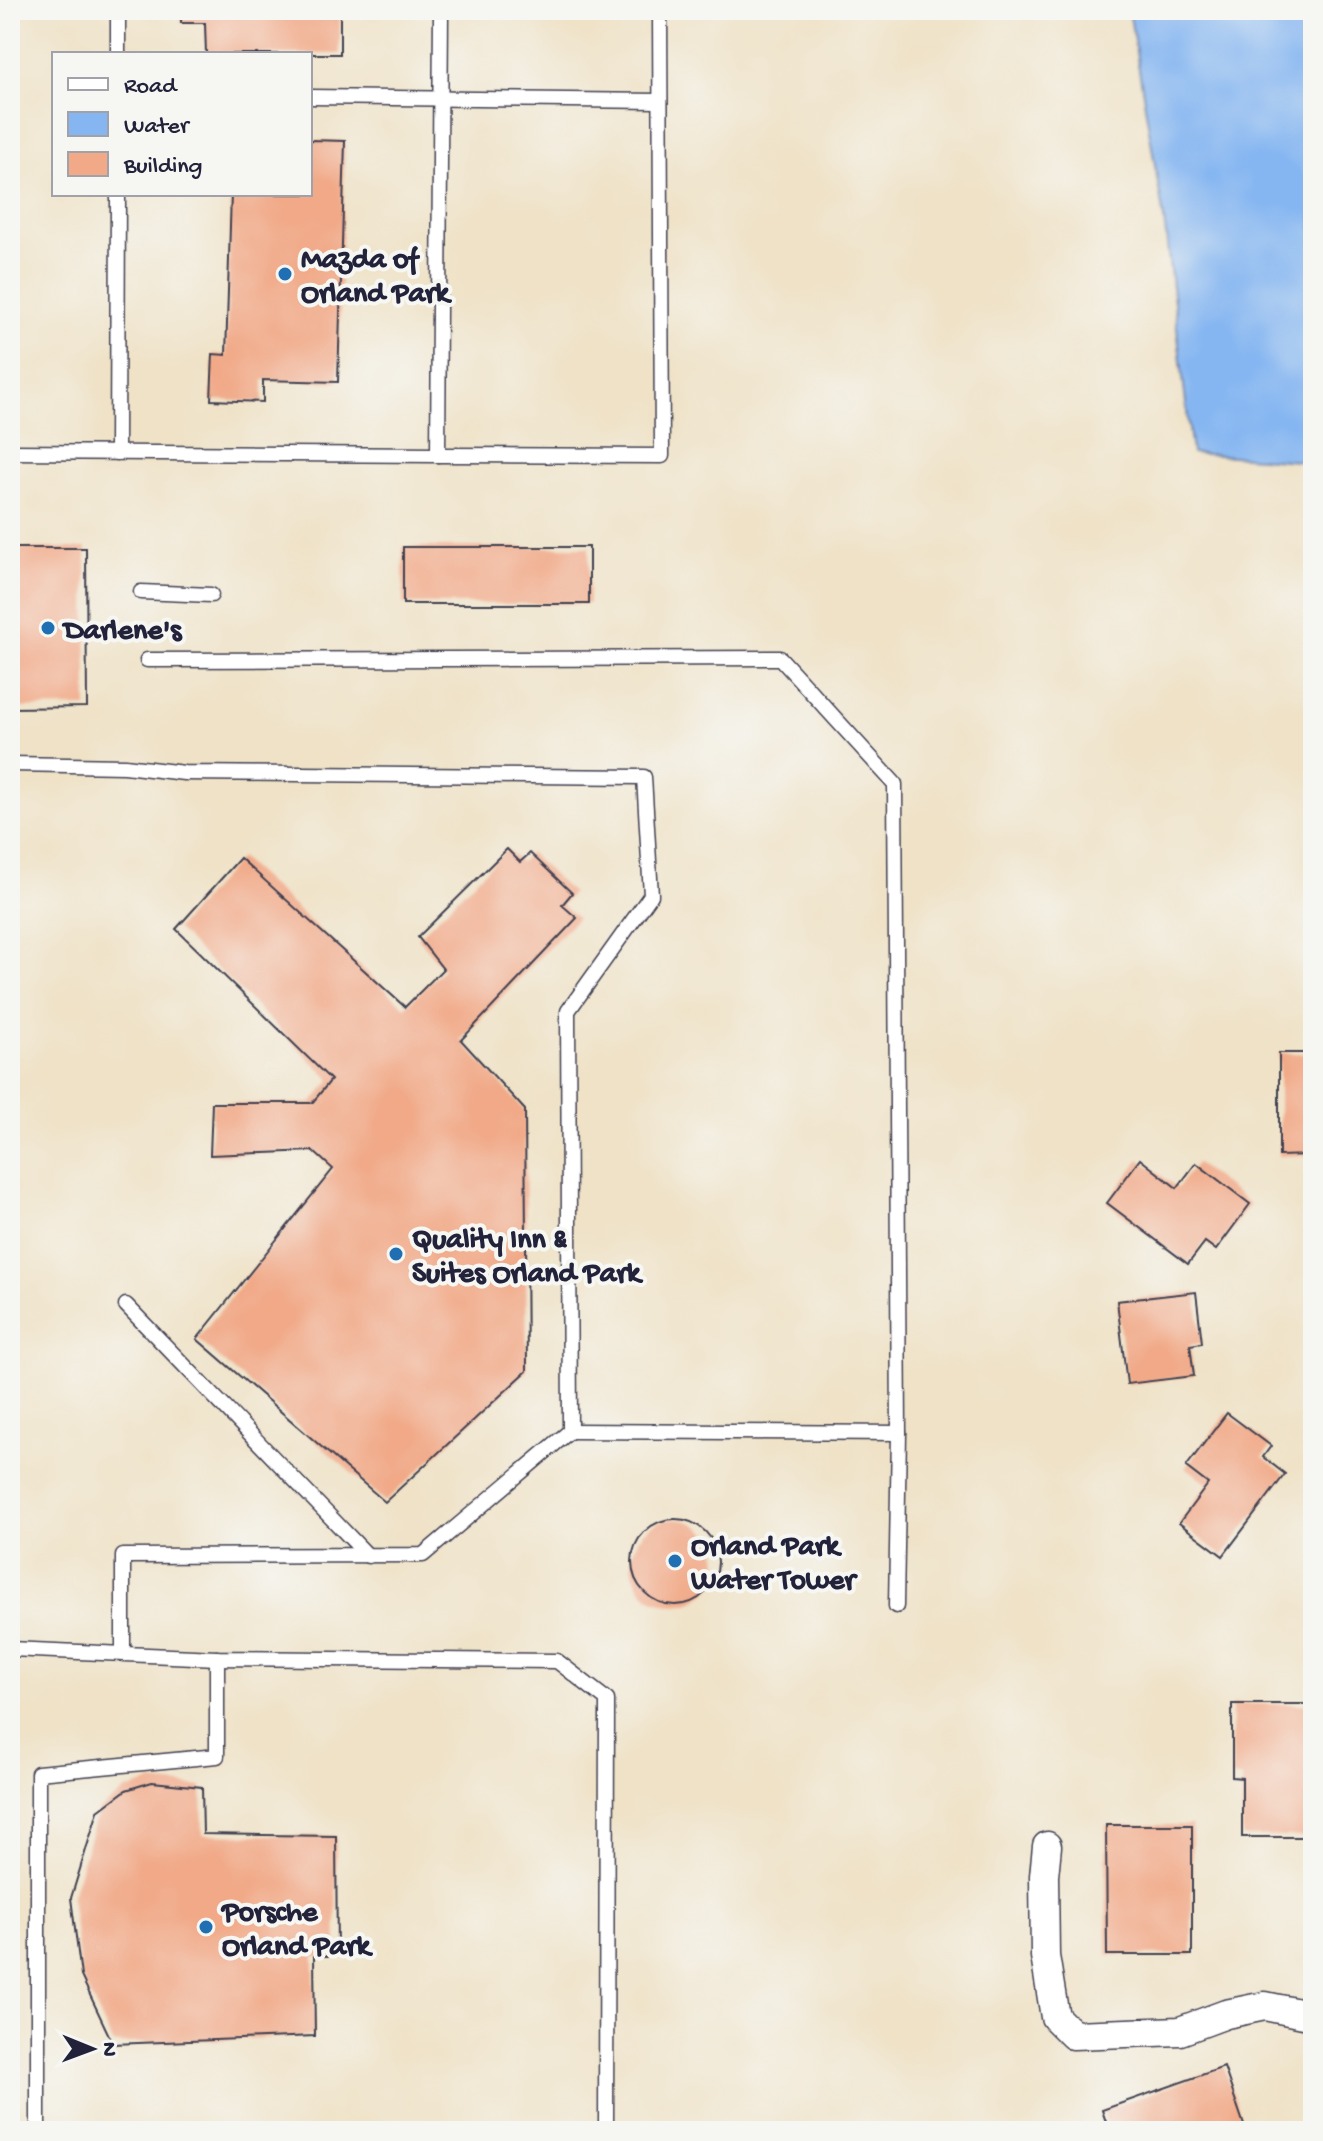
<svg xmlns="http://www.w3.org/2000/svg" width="1323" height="2141" font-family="'Gochi Hand',sans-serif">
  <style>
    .water { fill: #85b6f1; stroke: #546c96; stroke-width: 2 }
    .building { fill: #f1a987 }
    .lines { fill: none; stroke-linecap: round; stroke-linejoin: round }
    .service-casing { stroke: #413f50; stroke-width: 17 }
    .minor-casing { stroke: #413f50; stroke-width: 31 }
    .service { stroke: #fff; stroke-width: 14 }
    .minor { stroke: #fff; stroke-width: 28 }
    .poi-dot { fill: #1f6fb2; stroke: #f6f6f2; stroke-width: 3 }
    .labels { text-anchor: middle; stroke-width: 8; stroke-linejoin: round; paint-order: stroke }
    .poi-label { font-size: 30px; font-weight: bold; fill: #22223b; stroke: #f6f6f2; text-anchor: start }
  </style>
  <rect width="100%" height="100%" fill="#f6f6f2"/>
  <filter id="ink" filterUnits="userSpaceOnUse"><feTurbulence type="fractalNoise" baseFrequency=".0125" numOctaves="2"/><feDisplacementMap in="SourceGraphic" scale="16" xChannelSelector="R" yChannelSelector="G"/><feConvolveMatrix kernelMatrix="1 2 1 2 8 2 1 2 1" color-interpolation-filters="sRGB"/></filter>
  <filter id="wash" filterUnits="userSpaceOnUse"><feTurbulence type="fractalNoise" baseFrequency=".006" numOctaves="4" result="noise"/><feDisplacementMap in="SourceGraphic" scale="32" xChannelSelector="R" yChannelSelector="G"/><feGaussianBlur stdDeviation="1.8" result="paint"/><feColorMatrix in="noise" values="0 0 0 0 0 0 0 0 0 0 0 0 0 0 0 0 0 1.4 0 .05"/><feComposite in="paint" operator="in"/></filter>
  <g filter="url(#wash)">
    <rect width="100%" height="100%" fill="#efe2c7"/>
    <polygon class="water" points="1129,10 1313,10 1313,462 1192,453 1164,219"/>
    <g id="blocks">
      <g class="building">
        <polygon points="181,10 340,10 340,54 206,54 205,23 181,23"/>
        <polygon points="310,140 345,141 338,382 263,380 263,402 211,400 213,354 226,355 231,194 310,194"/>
        <rect x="403" y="547" width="186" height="57"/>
        <polygon points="10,548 86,548 87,707 10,708"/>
        <polygon points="507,849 520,862 530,853 572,893 562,905 577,918 461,1040 525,1110 527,1371 385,1502 197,1339 333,1169 313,1151 210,1155 212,1103 312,1103 331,1080 176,929 240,858 405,1007 443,969 418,937"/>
        <polygon points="1279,1053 1313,1053 1313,1168 1308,1169 1308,1155 1279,1156"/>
        <polygon points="1140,1159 1177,1188 1196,1163 1250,1204 1216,1250 1205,1242 1188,1264 1107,1203"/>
        <polygon points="1196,1292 1202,1343 1190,1345 1194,1376 1127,1384 1117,1301"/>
        <polygon points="1227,1413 1271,1446 1263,1457 1285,1474 1223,1556 1179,1523 1208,1484 1186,1467"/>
        <circle cx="675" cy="1562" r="43"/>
        <polygon points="1232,1704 1313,1704 1313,1837 1242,1837 1242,1778 1232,1777"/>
        <polygon points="152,1782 202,1787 203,1834 336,1836 337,1956 314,1956 315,2036 113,2044 81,1976 71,1898 98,1811 126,1790"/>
        <polygon points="1106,1825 1192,1825 1192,1955 1107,1955"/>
        <polygon points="1224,2067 1246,2131 1109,2131 1102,2110"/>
      </g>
    </g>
  </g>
  <g filter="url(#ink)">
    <use href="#blocks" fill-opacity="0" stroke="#413f50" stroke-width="2"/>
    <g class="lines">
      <defs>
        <g id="service">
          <polyline points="118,54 118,10"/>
          <polyline points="310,97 660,101"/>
          <polyline points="10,452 438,455 441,10"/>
          <polyline points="117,453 118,194"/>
          <polyline points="438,455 662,456 660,10"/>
          <polyline points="141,592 211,595"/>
          <polyline points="147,660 780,658 895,784 899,1433 570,1431"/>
          <polyline points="10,764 125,766 184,773 644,777 651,895 568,1011 570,1431 423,1555 123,1556 123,1653"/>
          <polyline points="126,1305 368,1556"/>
          <polyline points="896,1606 899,1433"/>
          <polyline points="10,1649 217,1658 557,1661 607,1700 606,2131"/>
          <polyline points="38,2131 38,1773 217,1756 217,1658"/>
        </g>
        <polyline id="minor" points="1047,1846 1044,1876 1045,1956 1055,2017 1073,2035 1180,2031 1226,2014 1265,2006 1313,2016"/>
      </defs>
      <use href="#service" class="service-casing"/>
      <use href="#minor" class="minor-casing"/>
      <use href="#service" class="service"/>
      <use href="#minor" class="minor"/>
    </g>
  </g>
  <g class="poi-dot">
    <circle cx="285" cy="274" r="8"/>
    <circle cx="48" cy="628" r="8"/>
    <circle cx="396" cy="1254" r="8"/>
    <circle cx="675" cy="1561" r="8"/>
    <circle cx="206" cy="1927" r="8"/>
  </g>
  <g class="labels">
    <g class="poi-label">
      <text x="301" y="267">Mazda of<tspan x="301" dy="34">Orland Park</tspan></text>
      <text x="64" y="638">Darlene's</text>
      <text x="412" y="1247">Quality Inn &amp;<tspan x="412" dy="34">Suites Orland Park</tspan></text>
      <text x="691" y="1554">Orland Park<tspan x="691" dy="34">Water Tower</tspan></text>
      <text x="222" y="1920">Porsche<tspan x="222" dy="34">Orland Park</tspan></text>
    </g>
  </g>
  <rect width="1323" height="2141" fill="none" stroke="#f6f6f2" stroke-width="40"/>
  <rect x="52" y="52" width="260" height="144" fill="#f6f6f2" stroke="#a1a1a9" stroke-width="2"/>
  <rect x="68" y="78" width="40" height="12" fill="#ffffff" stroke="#a1a1a9" stroke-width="2"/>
  <text x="124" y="92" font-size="24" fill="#22223b">Road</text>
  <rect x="68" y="112" width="40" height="24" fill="#85b6f1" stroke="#a1a1a9" stroke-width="2"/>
  <text x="124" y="132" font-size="24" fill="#22223b">Water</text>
  <rect x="68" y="152" width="40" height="24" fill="#f1a987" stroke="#a1a1a9" stroke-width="2"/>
  <text x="124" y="172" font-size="24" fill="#22223b">Building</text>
  <g transform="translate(92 2049) rotate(91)" stroke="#f6f6f2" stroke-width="6" paint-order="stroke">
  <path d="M0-6L14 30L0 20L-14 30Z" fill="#22223b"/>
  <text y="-12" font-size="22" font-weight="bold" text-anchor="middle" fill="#22223b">N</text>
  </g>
</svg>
